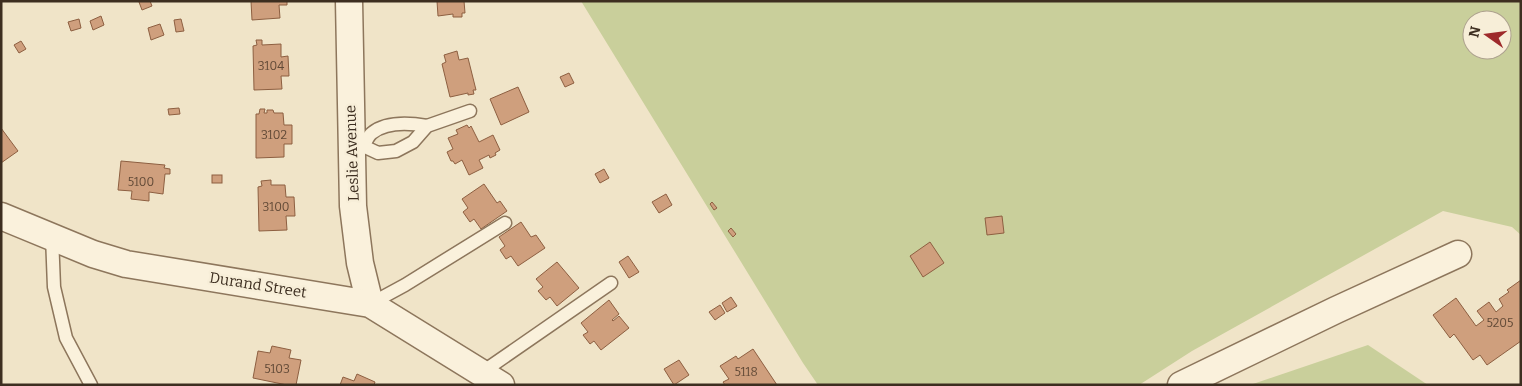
<svg xmlns="http://www.w3.org/2000/svg" width="1522" height="386" font-family="Bitter,serif">
  <style>
    .green { fill: #c9cf9b; fill-rule: evenodd }
    .building { fill: #cf9f7d; stroke: #8d5f41 }
    .lines { fill: none; stroke-linecap: round; stroke-linejoin: round }
    .service-casing { stroke: #8d765c; stroke-width: 15 }
    .minor-casing { stroke: #8d765c; stroke-width: 29 }
    .service { stroke: #faf1dc; stroke-width: 12 }
    .minor { stroke: #faf1dc; stroke-width: 26 }
    .labels { text-anchor: middle; stroke-width: 5; stroke-linejoin: round; paint-order: stroke }
    .number-label { font-size: 12px; fill: #624a37 }
    .street-label { font-size: 15px; fill: #3d2e20; stroke: #f7eed8 }
  </style>
  <rect width="100%" height="100%" fill="#f0e4c8"/>
  <g class="green">
    <path d="M581 1H1521V235L1512 227 1443 211 1192 351 1139 385H818L803 363ZM1472 20H1502V50H1472Z"/>
    <polygon points="1368,345 1428,385 1250,385"/>
  </g>
  <g class="building">
    <polygon points="142,1 150,1 152,6 142,10 139,2"/>
    <polygon points="251,1 287,1 287,5 279,5 280,18 252,20"/>
    <polygon points="429,1 464,1 465,13 462,13 462,17 453,17 453,14 438,16 437,1"/>
    <polygon points="101,16 104,25 93,30 90,21"/>
    <polygon points="79,19 81,28 71,31 68,22"/>
    <polygon points="181,19 184,31 176,32 174,20"/>
    <polygon points="160,24 164,35 151,40 148,28"/>
    <polygon points="256,40 262,40 262,45 281,44 281,57 288,56 289,76 281,76 282,89 254,90 253,46 257,45"/>
    <polygon points="21,41 26,49 19,53 14,45"/>
    <polygon points="457,51 459,60 468,58 476,90 473,90 474,94 468,95 468,93 450,97 442,64 446,62 444,55"/>
    <polygon points="569,73 574,83 565,87 560,77"/>
    <polygon points="518,87 529,112 501,125 490,99"/>
    <polygon points="179,108 180,114 169,115 168,109"/>
    <polygon points="260,109 265,109 264,113 267,113 267,110 273,110 274,113 283,113 284,125 292,125 292,144 284,144 284,157 256,158 256,114 259,114"/>
    <polygon points="467,125 469,128 471,126 479,142 493,135 500,150 495,153 496,155 490,158 489,155 479,160 483,168 469,175 462,160 455,164 453,161 451,161 447,152 453,149 448,138 458,134 456,130"/>
    <polygon points="1,128 18,151 1,163"/>
    <polygon points="121,161 165,165 164,168 170,169 170,174 165,174 163,194 149,192 149,201 131,199 132,191 118,190"/>
    <polygon points="604,169 609,178 600,183 595,174"/>
    <rect x="212" y="175" width="10" height="8"/>
    <polygon points="271,180 271,185 285,185 286,197 294,197 295,216 286,216 287,230 259,231 258,187 262,186 261,181"/>
    <polygon points="484,184 497,203 500,201 507,211 481,229 474,219 470,222 463,212 468,208 462,199"/>
    <polygon points="666,194 672,205 659,213 652,202"/>
    <polygon points="712,202 717,208 714,210 710,204"/>
    <polygon points="1002,216 1004,233 987,235 985,218"/>
    <polygon points="521,222 531,237 536,235 545,248 518,266 511,256 506,259 500,250 505,246 499,237"/>
    <polygon points="731,228 736,234 733,237 728,231"/>
    <polygon points="930,242 944,263 923,277 910,256"/>
    <polygon points="628,256 639,272 629,278 619,262"/>
    <polygon points="557,262 579,288 557,306 550,297 546,300 538,291 543,287 536,279"/>
    <polygon points="1521,280 1521,341 1487,365 1480,355 1473,360 1454,334 1450,338 1433,315 1456,298 1476,326 1484,320 1477,311 1489,302 1496,312 1503,306 1499,299 1509,292 1507,290"/>
    <polygon points="731,297 737,306 727,312 722,303"/>
    <polygon points="609,300 619,314 612,320 613,321 619,316 629,328 601,350 594,341 590,344 583,335 588,332 581,323"/>
    <polygon points="720,305 725,313 715,320 709,312"/>
    <polygon points="272,346 291,350 289,358 301,360 296,385 287,385 253,378 258,351 270,353"/>
    <polygon points="753,349 777,385 725,385 723,382 729,379 720,366 736,356 738,359"/>
    <polygon points="679,360 689,375 674,385 664,369"/>
    <polygon points="357,374 375,382 374,385 340,385 343,377 354,381"/>
  </g>
  <g class="lines">
    <defs>
      <g id="service">
        <path d="M363 146C366 142 368 136 372 133 387 121 410 123 427 126"/>
        <polyline points="352,148 363,146 378,153 396,151 413,142 427,126 470,111"/>
        <polyline points="52,236 54,287 66,338 91,385"/>
        <polyline points="370,304 405,285 505,223"/>
        <polyline points="481,373 611,283"/>
      </g>
      <g id="minor">
        <polyline points="349,1 353,206 360,263 370,304"/>
        <polyline points="1,216 93,254 126,264 370,304 501,385"/>
        <polyline points="1181,385 1336,310 1458,254"/>
      </g>
    </defs>
    <use href="#service" class="service-casing"/>
    <use href="#minor" class="minor-casing"/>
    <use href="#service" class="service"/>
    <use href="#minor" class="minor"/>
  </g>
  <g class="labels">
    <g class="number-label">
      <text x="271" y="70">3104</text>
      <text x="274" y="139">3102</text>
      <text x="141" y="186">5100</text>
      <text x="276" y="211">3100</text>
      <text x="1500" y="327">5205</text>
      <text x="277" y="373">5103</text>
      <text x="746" y="376">5118</text>
    </g>
    <g class="street-label">
      <text transform="translate(352 153) rotate(-92)" y="5">Leslie Avenue</text>
      <text transform="translate(258 285) rotate(9)" y="5">Durand Street</text>
    </g>
  </g>
  <rect width="1522" height="386" fill="none" stroke="#3d2e20" stroke-width="5"/>
  <g transform="translate(1487 35) rotate(284)"><circle r="24" fill="#f7eed8" stroke="#ada18e"/>
  <path d="M0-4L9 19L0 12L-9 19Z" fill="#9e2a2b"/>
  <text y="-8" font-size="14" font-weight="bold" text-anchor="middle" fill="#3d2e20">N</text>
  </g>
</svg>
